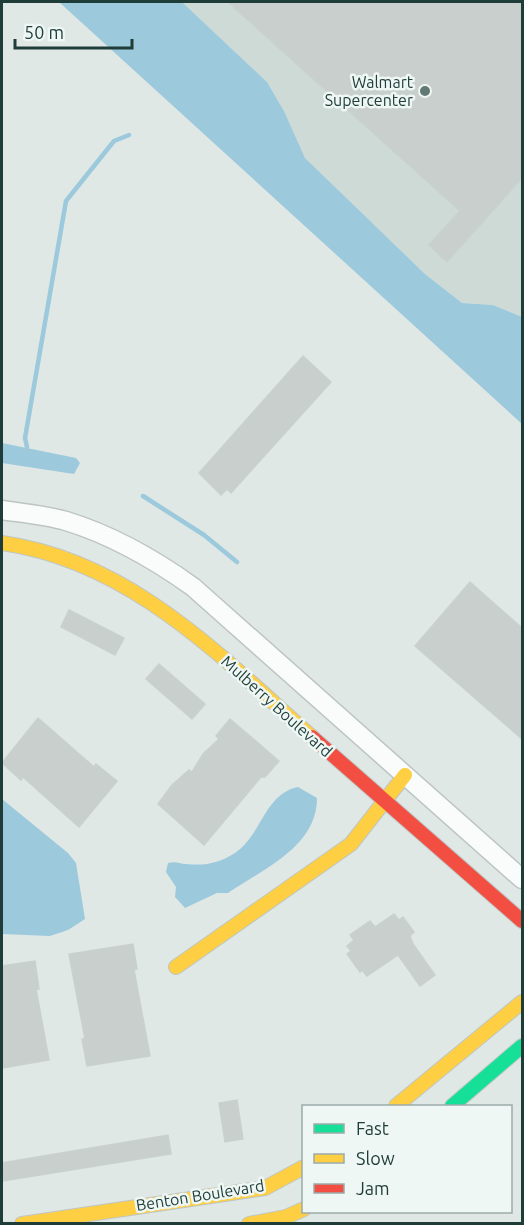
<svg xmlns="http://www.w3.org/2000/svg" width="524" height="1225" font-family="Ubuntu,sans-serif">
  <style>
    .built { fill: #cedad6 }
    .water { fill: #9cc9db }
    .lines { fill: none; stroke-linecap: round; stroke-linejoin: round }
    .stream { stroke: #9cc9db; stroke-width: 4.5 }
    .building { fill: #c8cfcd; stroke: #c9d1cf; stroke-width: 1.5 }
    .street-casing { stroke: #bdc5c3; stroke-width: 21 }
    .fast-casing { stroke: #bdc6c4; stroke-width: 16 }
    .slow-casing { stroke: #bdc6c4; stroke-width: 16 }
    .jam-casing { stroke: #bdc6c4; stroke-width: 16 }
    .street { stroke: #fafcfb; stroke-width: 18 }
    .fast { stroke: #16e098; stroke-width: 14 }
    .slow { stroke: #ffcf43; stroke-width: 14 }
    .jam { stroke: #f24e42; stroke-width: 14 }
    .poi-dot { fill: #627875; stroke: #eef7f4; stroke-width: 2 }
    .labels { text-anchor: middle; stroke-width: 5; stroke-linejoin: round; paint-order: stroke }
    .poi-label { font-size: 16px; fill: #1e3c38; stroke: #eef7f4; text-anchor: end }
    .street-label { font-size: 16px; fill: #1e3c38; stroke: #eef7f4 }
  </style>
  <rect width="100%" height="100%" fill="#e0e8e6"/>
  <polygon class="built" points="182,2 522,2 522,317 493,305 462,303 425,274 305,158 284,111 267,82"/>
  <g class="water">
    <polygon points="59,2 182,2 267,82 284,111 305,158 425,274 462,303 493,305 522,317 522,424"/>
    <polygon points="2,443 76,458 80,463 74,474 2,463"/>
    <path d="M298 787 317 798C317 847 263 869 228 893H217L185 908 175 897 176 887 166 872 168 863C175 861 180 864 186 864 206 866 219 863 235 853 262 835 264 794 298 787Z"/>
    <polygon points="2,799 68,853 76,863 85,919 68,930 50,936 2,934"/>
  </g>
  <g class="lines">
    <g class="stream">
      <polyline points="27,447 25,438 66,201 114,141 129,135"/>
      <polyline points="143,496 204,535 237,562"/>
    </g>
  </g>
  <g class="building">
    <polygon points="228,2 522,2 522,178 447,262 429,245 460,211"/>
    <polygon points="303,356 331,382 231,493 227,489 221,495 199,473"/>
    <polygon points="470,582 522,628 522,739 415,646"/>
    <polygon points="69,610 124,638 115,655 61,627"/>
    <polygon points="159,664 205,704 192,719 146,679"/>
    <polygon points="38,718 94,767 96,764 117,781 79,827 23,777 21,780 2,763"/>
    <polygon points="230,719 279,761 265,777 261,777 204,845 158,804 172,785 189,770 192,772 203,754 219,739 216,736"/>
    <polygon points="394,914 399,920 403,917 414,932 410,936 413,944 435,975 420,986 398,955 367,976 362,970 360,972 347,954 351,951 347,946 354,940 350,935 370,921 375,927"/>
    <polygon points="133,944 137,969 134,970 150,1056 87,1066 82,1039 85,1039 69,954"/>
    <polygon points="35,961 39,989 36,989 49,1060 2,1068 2,966"/>
    <polygon points="237,1100 243,1139 225,1142 219,1103"/>
    <polygon points="168,1135 171,1154 2,1181 2,1163"/>
  </g>
  <g class="lines">
    <defs>
      <path id="street" d="M2 510C22 513 45 515 66 521 112 535 154 559 193 587L522 879"/>
      <polyline id="fast" points="452,1106 522,1046"/>
      <g id="slow">
        <path d="M2 543C130 561 219 655 312 737"/>
        <polyline points="176,967 351,844 405,775"/>
        <polyline points="396,1106 522,1002"/>
        <polyline points="22,1224 265,1188 304,1167"/>
        <polyline points="249,1224 286,1217 304,1209"/>
      </g>
      <polyline id="jam" points="312,737 522,921"/>
    </defs>
    <use href="#street" class="street-casing"/>
    <use href="#fast" class="fast-casing"/>
    <use href="#slow" class="slow-casing"/>
    <use href="#jam" class="jam-casing"/>
    <use href="#street" class="street"/>
    <use href="#fast" class="fast"/>
    <use href="#slow" class="slow"/>
    <use href="#jam" class="jam"/>
  </g>
  <circle class="poi-dot" cx="425" cy="91" r="6"/>
  <g class="labels">
    <g class="poi-label">
      <text x="413" y="88">Walmart<tspan x="413" dy="18">Supercenter</tspan></text>
    </g>
    <g class="street-label">
      <text transform="translate(277 706) rotate(42)" y="6">Mulberry Boulevard</text>
      <text transform="translate(200 1195) rotate(-9)" y="6">Benton Boulevard</text>
    </g>
  </g>
  <rect width="524" height="1225" fill="none" stroke="#1e3c38" stroke-width="6"/>
  <rect x="302" y="1105" width="210" height="108" fill="#eef7f4" stroke="#9baca9" stroke-width="1.5"/>
  <rect x="314" y="1124" width="30" height="9" fill="#16e098" stroke="#9baca9" stroke-width="1.5"/>
  <text x="356" y="1135" font-size="18" fill="#1e3c38">Fast</text>
  <rect x="314" y="1154" width="30" height="9" fill="#ffcf43" stroke="#9baca9" stroke-width="1.5"/>
  <text x="356" y="1165" font-size="18" fill="#1e3c38">Slow</text>
  <rect x="314" y="1184" width="30" height="9" fill="#f24e42" stroke="#9baca9" stroke-width="1.5"/>
  <text x="356" y="1195" font-size="18" fill="#1e3c38">Jam</text>
  <path d="M15 39v9h117v-9" fill="none" stroke="#1e3c38" stroke-width="3"/>
  <text x="24" y="39" font-size="18" fill="#1e3c38" stroke="#eef7f4" stroke-width="4.5" paint-order="stroke">50 m</text>
</svg>
